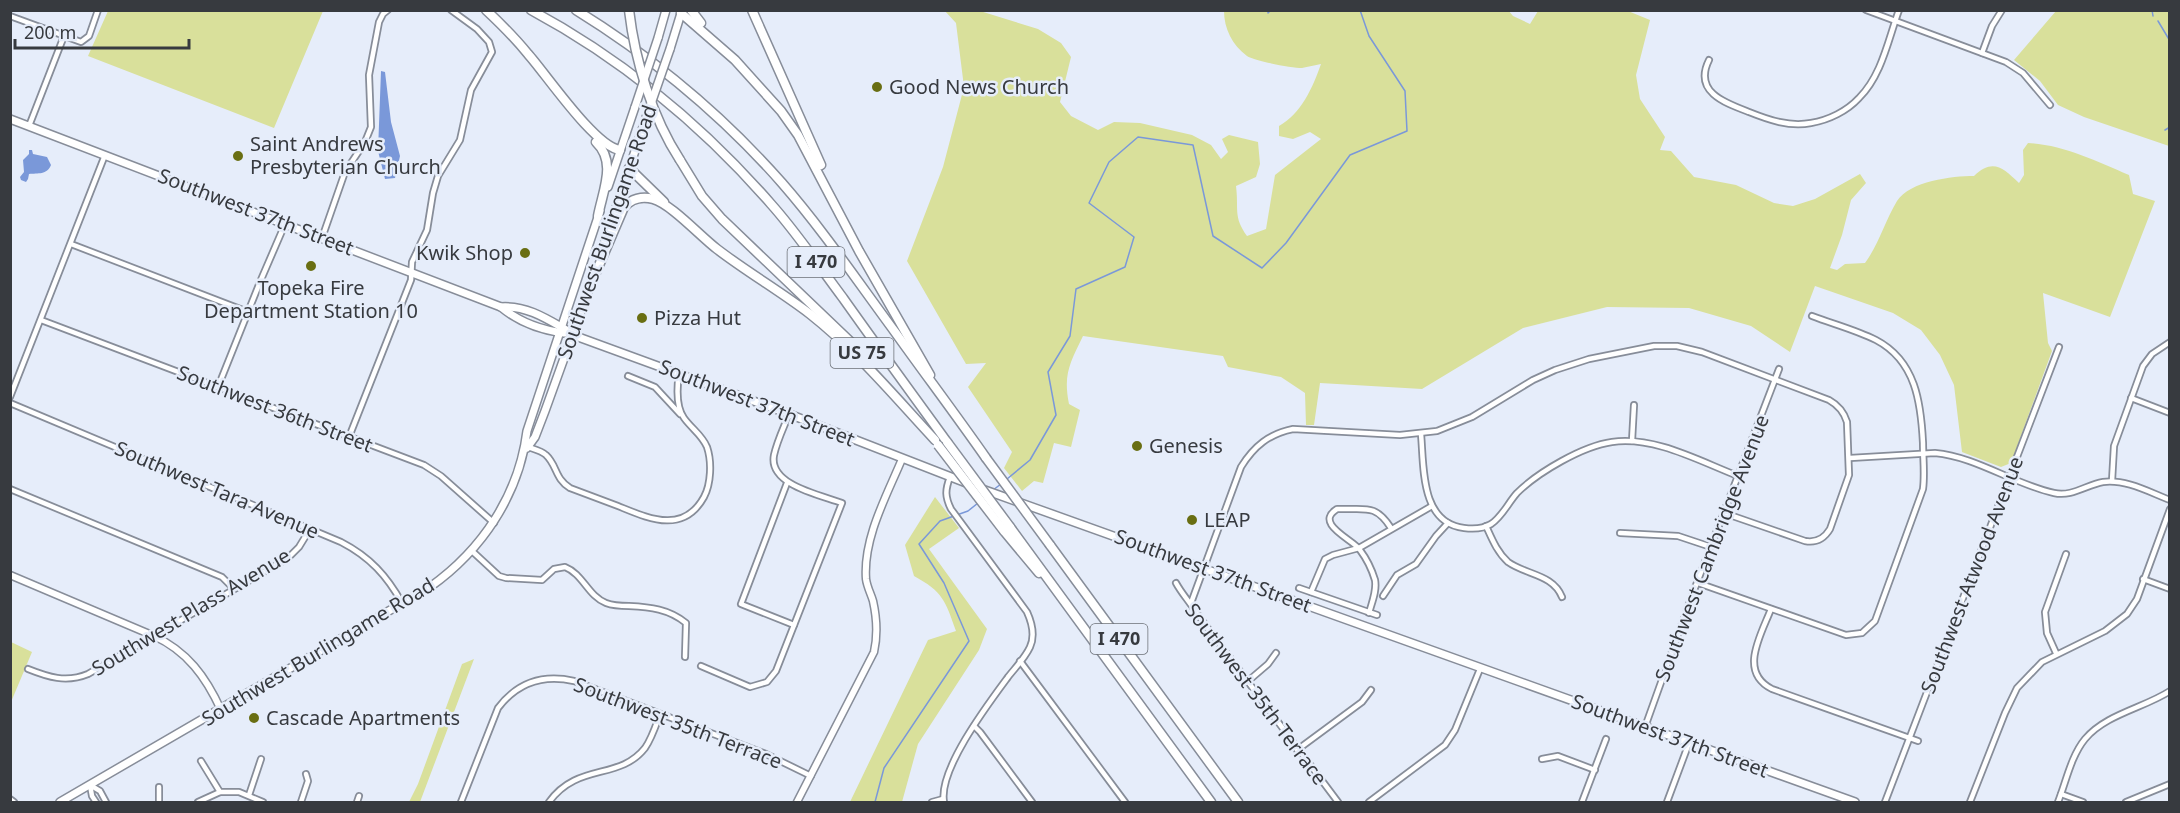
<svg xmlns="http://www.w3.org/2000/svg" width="2180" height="813" font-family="'Noto Sans',sans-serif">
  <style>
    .green { fill: #d9e09b }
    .water { fill: #7a98d9 }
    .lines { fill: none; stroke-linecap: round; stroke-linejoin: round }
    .stream { stroke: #7a98d9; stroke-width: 1.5 }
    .minor-casing { stroke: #878d99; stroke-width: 8 }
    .tertiary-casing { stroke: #878d99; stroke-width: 9 }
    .secondary-casing { stroke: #878d99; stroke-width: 10 }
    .motorway-casing { stroke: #878d99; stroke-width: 11 }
    .minor { stroke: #fff; stroke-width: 4.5 }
    .tertiary { stroke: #fff; stroke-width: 6 }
    .secondary { stroke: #fff; stroke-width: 7 }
    .motorway { stroke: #fff; stroke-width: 8 }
    .secondary-bridge-casing { stroke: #878d99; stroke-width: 10; stroke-linecap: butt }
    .motorway-bridge-casing { stroke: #878d99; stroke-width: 11; stroke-linecap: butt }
    .secondary-bridge { stroke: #fff; stroke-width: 7 }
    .motorway-bridge { stroke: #fff; stroke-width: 8 }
    .poi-dot { fill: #696e12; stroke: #e6edfa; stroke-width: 2 }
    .labels { text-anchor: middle; stroke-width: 5; stroke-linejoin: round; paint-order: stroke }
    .shield { fill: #e6edfa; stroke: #6c7077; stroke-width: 1.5 }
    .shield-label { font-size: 18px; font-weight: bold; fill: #373a3f }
    .poi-label { font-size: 20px; fill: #373a3f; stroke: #e6edfa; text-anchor: start }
    .street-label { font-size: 20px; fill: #373a3f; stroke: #e6edfa }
  </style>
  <rect width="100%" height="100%" fill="#e6edfa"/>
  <g class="green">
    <path d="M944 10 980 11 1038 29 1061 43 1071 57 1060 102 1071 116 1098 130 1114 122 1140 123 1192 135 1211 145 1221 159 1228 152 1222 139 1229 135 1258 142 1260 164 1256 177 1236 186C1239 210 1233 216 1247 236L1266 229 1275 175 1321 139 1310 132 1293 139 1279 136V126C1301 114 1313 87 1321 64 1315 65 1308 67 1302 68 1292 68 1254 61 1247 56 1232 45 1224 28 1224 11L1508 10 1513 16 1530 24 1538 11H1628L1650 20 1636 75 1640 99 1665 137 1660 150 1671 151 1694 177 1736 185 1774 203 1793 206 1815 199 1860 174 1866 183 1851 200 1842 235 1830 268 1837 270 1845 264 1865 263C1879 244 1885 221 1897 201 1910 181 1952 176 1974 176 1993 158 2003 168 2019 183L2024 175 2023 150 2028 143C2064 145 2096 161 2129 175L2133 194 2155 201 2110 317 2043 293 2048 343 2052 351 2011 463 2001 467 1962 452 1954 385 1940 355 1921 330 1893 313 1815 286 1790 352 1751 326 1689 308 1607 307 1523 328 1422 389 1320 383 1314 425H1306L1305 393 1281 377 1228 367 1223 356 1083 336C1070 363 1063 374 1069 404L1080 410 1071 447 1054 443 1043 483 1034 481 1022 491 1004 468 1012 452 968 387 986 363 966 364 907 261 943 167 964 87 956 23Z"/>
    <polygon points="108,11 108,10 323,11 274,128 88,56"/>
    <polygon points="2056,11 2169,11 2169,146 2084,117 2058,105 2040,81 2014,60"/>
    <path d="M935 497 959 528 929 549 987 629 979 650 918 744 902 802H850L928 640 956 631C945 600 943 592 914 576L905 545Z"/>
    <polygon points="11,642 32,652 11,702"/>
    <polygon points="474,659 420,802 409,802 418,784 462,664"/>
  </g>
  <g class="water">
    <polygon points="381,71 385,72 391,122 400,156 395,178 385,179 378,151"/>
    <path d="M29 150H32L33 154 47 157 51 165C47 175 38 173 29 174L28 179 26 182 21 180 20 177 24 172 23 160 29 154Z"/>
  </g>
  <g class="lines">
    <g class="stream">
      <polyline points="1268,10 1268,13 1271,10"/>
      <polyline points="2152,10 2153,16"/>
      <polyline points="2158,21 2170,41"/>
      <polyline points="2165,130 2170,127"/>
      <polyline points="1007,479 1030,460 1056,415 1048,372 1070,336 1076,289 1125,267 1134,237 1089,203 1109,162 1138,137 1193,145 1213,236 1262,268 1286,243 1350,155 1407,131 1405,91 1369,36 1360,10"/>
      <polyline points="993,490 1001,484"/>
      <polyline points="875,802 884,768 969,641 944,583 919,544 940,521 968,511 978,503"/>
    </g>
    <defs>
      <g id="minor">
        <polyline points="1866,10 2006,62 2023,73 2050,105"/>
        <polyline points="10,16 81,42 89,36 98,10"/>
        <polyline points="1982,53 1992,26 2002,10"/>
        <path d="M1709 60C1693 92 1725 103 1749 112 1769 120 1789 127 1811 123 1829 120 1847 111 1859 98 1882 75 1888 40 1899 10"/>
        <polyline points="29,126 64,36"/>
        <polyline points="322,238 345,172 365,142 371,127 369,75 379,22 383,14 388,10"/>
        <polyline points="71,244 248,312"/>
        <polyline points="41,320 424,465 441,476 494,523"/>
        <polyline points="628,376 655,387 680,414"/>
        <polyline points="218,387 260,282 285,224"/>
        <polyline points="10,397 105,155"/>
        <polyline points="2131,398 2170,413"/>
        <path d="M10 403 341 542C370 557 387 576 402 603"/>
        <path d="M1421 434C1424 466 1420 523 1464 528 1472 529 1483 529 1491 524 1502 517 1508 503 1517 493 1538 472 1583 446 1612 442 1655 436 1699 461 1738 476"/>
        <polyline points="349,437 411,280 412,262 427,230 433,193 438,176 460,140 471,90 492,52 489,42 477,29 451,10"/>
        <polyline points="1632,441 1634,405"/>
        <path d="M528 447C534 449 542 451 546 455 557 465 555 479 570 488 586 494 602 500 618 506 648 518 683 535 704 497 711 484 712 462 707 447 702 435 692 429 684 418 676 407 677 387 679 373"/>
        <path d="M1850 458 1935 453C1977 457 2013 484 2054 493 2072 497 2086 485 2103 482 2126 479 2149 492 2170 500"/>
        <polyline points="2112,481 2114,446 2143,366 2152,354 2170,342"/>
        <polyline points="787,483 741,604 794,625"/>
        <polyline points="10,489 222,577 234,589"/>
        <path d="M1486 526C1492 539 1497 552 1508 562 1526 575 1553 574 1562 597"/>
        <polyline points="1620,533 1678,536 1711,547"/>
        <path d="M472 551 499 576 506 578 542 580 554 569 565 567C583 574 588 596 606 603 614 606 622 606 629 606 650 607 669 609 686 623L685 657"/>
        <polyline points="2143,579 2170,589"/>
        <path d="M1176 583C1182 594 1189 601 1195 611L1338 802"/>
        <path d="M1698 583 1846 635 1862 633 1875 621 1923 489C1925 474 1923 459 1923 443 1921 403 1916 361 1876 340 1856 330 1833 324 1812 316"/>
        <polyline points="1299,588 1377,615"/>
        <polyline points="1311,592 1325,559 1333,555 1359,548 1432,506"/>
        <polyline points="1383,596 1397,575 1416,564 1436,536 1448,523"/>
        <path d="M1191 603 1241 467C1254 446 1269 434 1293 429L1400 435 1437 431 1472 417 1533 380 1555 370 1589 359 1654 346H1677L1702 352 1829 400C1838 405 1844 412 1847 422L1849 475 1830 529C1824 539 1816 543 1805 541L1724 513"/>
        <path d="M1771 609C1761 635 1738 672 1772 689L1918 741"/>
        <path d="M1369 613C1372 602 1377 591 1375 580 1372 570 1366 558 1360 550 1354 540 1313 524 1337 509 1365 510 1375 503 1391 528"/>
        <polyline points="2056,653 2047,633 2045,612 2066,554"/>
        <polyline points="1020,661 1125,802"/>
        <path d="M701 666 750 687 767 682 776 671 842 503C821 495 768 485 774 455 777 441 784 427 789 414"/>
        <path d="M28 669C48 677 66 683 88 674L288 558 299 547 310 529"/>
        <polyline points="1247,682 1268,664 1276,653"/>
        <polyline points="974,726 980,732 1032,802"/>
        <polyline points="1645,727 1693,593 1779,369"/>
        <polyline points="1297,750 1362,702 1371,690"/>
        <polyline points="1542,759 1558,756 1595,770"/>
        <polyline points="201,761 220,792 239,792 263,802"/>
        <polyline points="90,785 100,791 106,802"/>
        <polyline points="90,785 92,796 96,802"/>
        <polyline points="159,787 159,802"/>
        <polyline points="2061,794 2083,802"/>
        <polyline points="249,795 261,759"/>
        <polyline points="10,799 14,802"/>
        <polyline points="198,802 220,792"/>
        <polyline points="301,802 308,781 306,774"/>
        <polyline points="357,802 359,796"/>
        <path d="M461 802 498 708C517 683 543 674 574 681L766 754 811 776"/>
        <path d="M549 802C578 762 619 781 645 748 652 738 656 725 660 714"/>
        <polyline points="932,802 943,799"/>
        <path d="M944 802C938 770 988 704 1008 677 1015 668 1025 658 1030 647 1035 636 1032 623 1027 612L951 509C945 497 945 490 950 477"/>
        <polyline points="1369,802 1445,745 1455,730 1480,669"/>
        <polyline points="1582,802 1606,739"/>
        <polyline points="1667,802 1689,743"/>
        <polyline points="1885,802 2059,347"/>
        <polyline points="1970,802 2005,713 2017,688 2042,662 2105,631 2127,614 2137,599 2170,509"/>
        <path d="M2058 802C2066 782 2071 756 2085 739 2106 714 2144 708 2170 691"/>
        <polyline points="2126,802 2170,784"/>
      </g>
      <g id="tertiary">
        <path d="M10 575 154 636C187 651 206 677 221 710"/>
        <path d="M797 802 874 652C878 634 877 619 873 601 871 594 867 587 866 579 863 538 887 495 902 459"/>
      </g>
      <g id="secondary">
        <polyline points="658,38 666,10"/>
        <polyline points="670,49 682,10"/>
        <path d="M10 119 501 307C519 322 541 330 564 333"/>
        <polyline points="608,187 635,107"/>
        <polyline points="603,247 646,118"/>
        <path d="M501 307C532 305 555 325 581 338L789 414 969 484"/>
        <polyline points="527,448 535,437 545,411 589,289"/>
        <polyline points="982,489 1855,802"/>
        <path d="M60 802 430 587C482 550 519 495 527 431L600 211"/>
      </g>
      <g id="motorway">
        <path d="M486 10C501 24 515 38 528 54 546 74 595 147 620 150"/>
        <path d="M531 10C622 59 703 126 771 204 797 233 819 266 843 298 877 346 912 394 947 442"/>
        <path d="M576 10C652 57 723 116 782 183 823 230 858 282 895 332 925 374 956 415 986 458"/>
        <polyline points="691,10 701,23"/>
        <polyline points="752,10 821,165"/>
        <polyline points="681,13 735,60 781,111 798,135 859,251 930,375"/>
        <path d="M596 142C617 162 603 190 598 216"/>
        <polyline points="680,160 702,196 722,219 859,350"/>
        <polyline points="629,168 664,202"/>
        <path d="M588 291 624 207C631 199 642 196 653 199 671 204 700 236 717 249 747 272 780 291 810 314 857 351 895 397 935 440"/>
        <polyline points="1010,527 1211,802"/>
        <polyline points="1004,531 1039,573"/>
        <polyline points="1050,545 1238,802"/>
      </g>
    </defs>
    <use href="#minor" class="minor-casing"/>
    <use href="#tertiary" class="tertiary-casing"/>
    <use href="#secondary" class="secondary-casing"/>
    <use href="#motorway" class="motorway-casing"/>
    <use href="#minor" class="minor"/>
    <use href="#tertiary" class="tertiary"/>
    <use href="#secondary" class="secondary"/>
    <use href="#motorway" class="motorway"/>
    <defs>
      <g id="secondary-bridge">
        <polyline points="635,107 658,38"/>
        <polyline points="646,118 670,49"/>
      </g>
      <g id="motorway-bridge">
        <path d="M629 10C635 61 652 117 680 160"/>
        <polyline points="947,442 1010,527"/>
        <polyline points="938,445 1004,531"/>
        <polyline points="986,458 1050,545"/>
      </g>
    </defs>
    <use href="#secondary-bridge" class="secondary-bridge-casing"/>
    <use href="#motorway-bridge" class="motorway-bridge-casing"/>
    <use href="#secondary-bridge" class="secondary-bridge"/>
    <use href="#motorway-bridge" class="motorway-bridge"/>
  </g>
  <g class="poi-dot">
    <circle cx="877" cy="87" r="6"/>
    <circle cx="238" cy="156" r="6"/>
    <circle cx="525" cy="253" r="6"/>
    <circle cx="311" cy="266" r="6"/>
    <circle cx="642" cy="318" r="6"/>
    <circle cx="1137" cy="446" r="6"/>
    <circle cx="1192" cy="520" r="6"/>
    <circle cx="254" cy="718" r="6"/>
  </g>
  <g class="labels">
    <g class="shield">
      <rect x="787.5" y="247" width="57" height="30" rx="4.5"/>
      <rect x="830.5" y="338" width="63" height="30" rx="4.5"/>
      <rect x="1090.5" y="624" width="57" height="30" rx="4.5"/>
    </g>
    <g class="shield-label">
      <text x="816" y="268">I 470</text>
      <text x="862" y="359">US 75</text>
      <text x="1119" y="645">I 470</text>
    </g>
    <g class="poi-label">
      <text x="889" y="94">Good News Church</text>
      <text x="250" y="151">Saint Andrews<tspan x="250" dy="23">Presbyterian Church</tspan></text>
      <text x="513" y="260" text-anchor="end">Kwik Shop</text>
      <text x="311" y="295" text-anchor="middle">Topeka Fire<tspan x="311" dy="23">Department Station 10</tspan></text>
      <text x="654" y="325">Pizza Hut</text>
      <text x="1149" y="453">Genesis</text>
      <text x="1204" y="527">LEAP</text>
      <text x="266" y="725">Cascade Apartments</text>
    </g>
    <g class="street-label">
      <text transform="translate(256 212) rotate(21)" y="7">Southwest 37th Street</text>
      <text transform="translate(607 232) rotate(-71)" y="7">Southwest Burlingame Road</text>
      <text transform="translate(757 403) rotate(21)" y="7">Southwest 37th Street</text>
      <text transform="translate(275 409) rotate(21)" y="7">Southwest 36th Street</text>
      <text transform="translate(217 490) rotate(23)" y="7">Southwest Tara Avenue</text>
      <text transform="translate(1712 548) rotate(-69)" y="7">Southwest Cambridge Avenue</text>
      <text transform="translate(1213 571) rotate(20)" y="7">Southwest 37th Street</text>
      <text transform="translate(1972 575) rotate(-69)" y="7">Southwest Atwood Avenue</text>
      <text transform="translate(191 612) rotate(-31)" y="7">Southwest Plass Avenue</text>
      <text transform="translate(318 652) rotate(-31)" y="7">Southwest Burlingame Road</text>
      <text transform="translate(1256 694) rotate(53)" y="7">Southwest 35th Terrace</text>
      <text transform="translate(678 723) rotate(21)" y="7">Southwest 35th Terrace</text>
      <text transform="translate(1670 736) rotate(20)" y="7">Southwest 37th Street</text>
    </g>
  </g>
  <rect width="2180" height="813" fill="none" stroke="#373a3f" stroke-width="24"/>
  <path d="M15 39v9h174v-9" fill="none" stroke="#373a3f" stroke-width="3"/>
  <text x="24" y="39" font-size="18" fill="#373a3f" stroke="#e6edfa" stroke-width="4.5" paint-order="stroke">200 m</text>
</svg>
